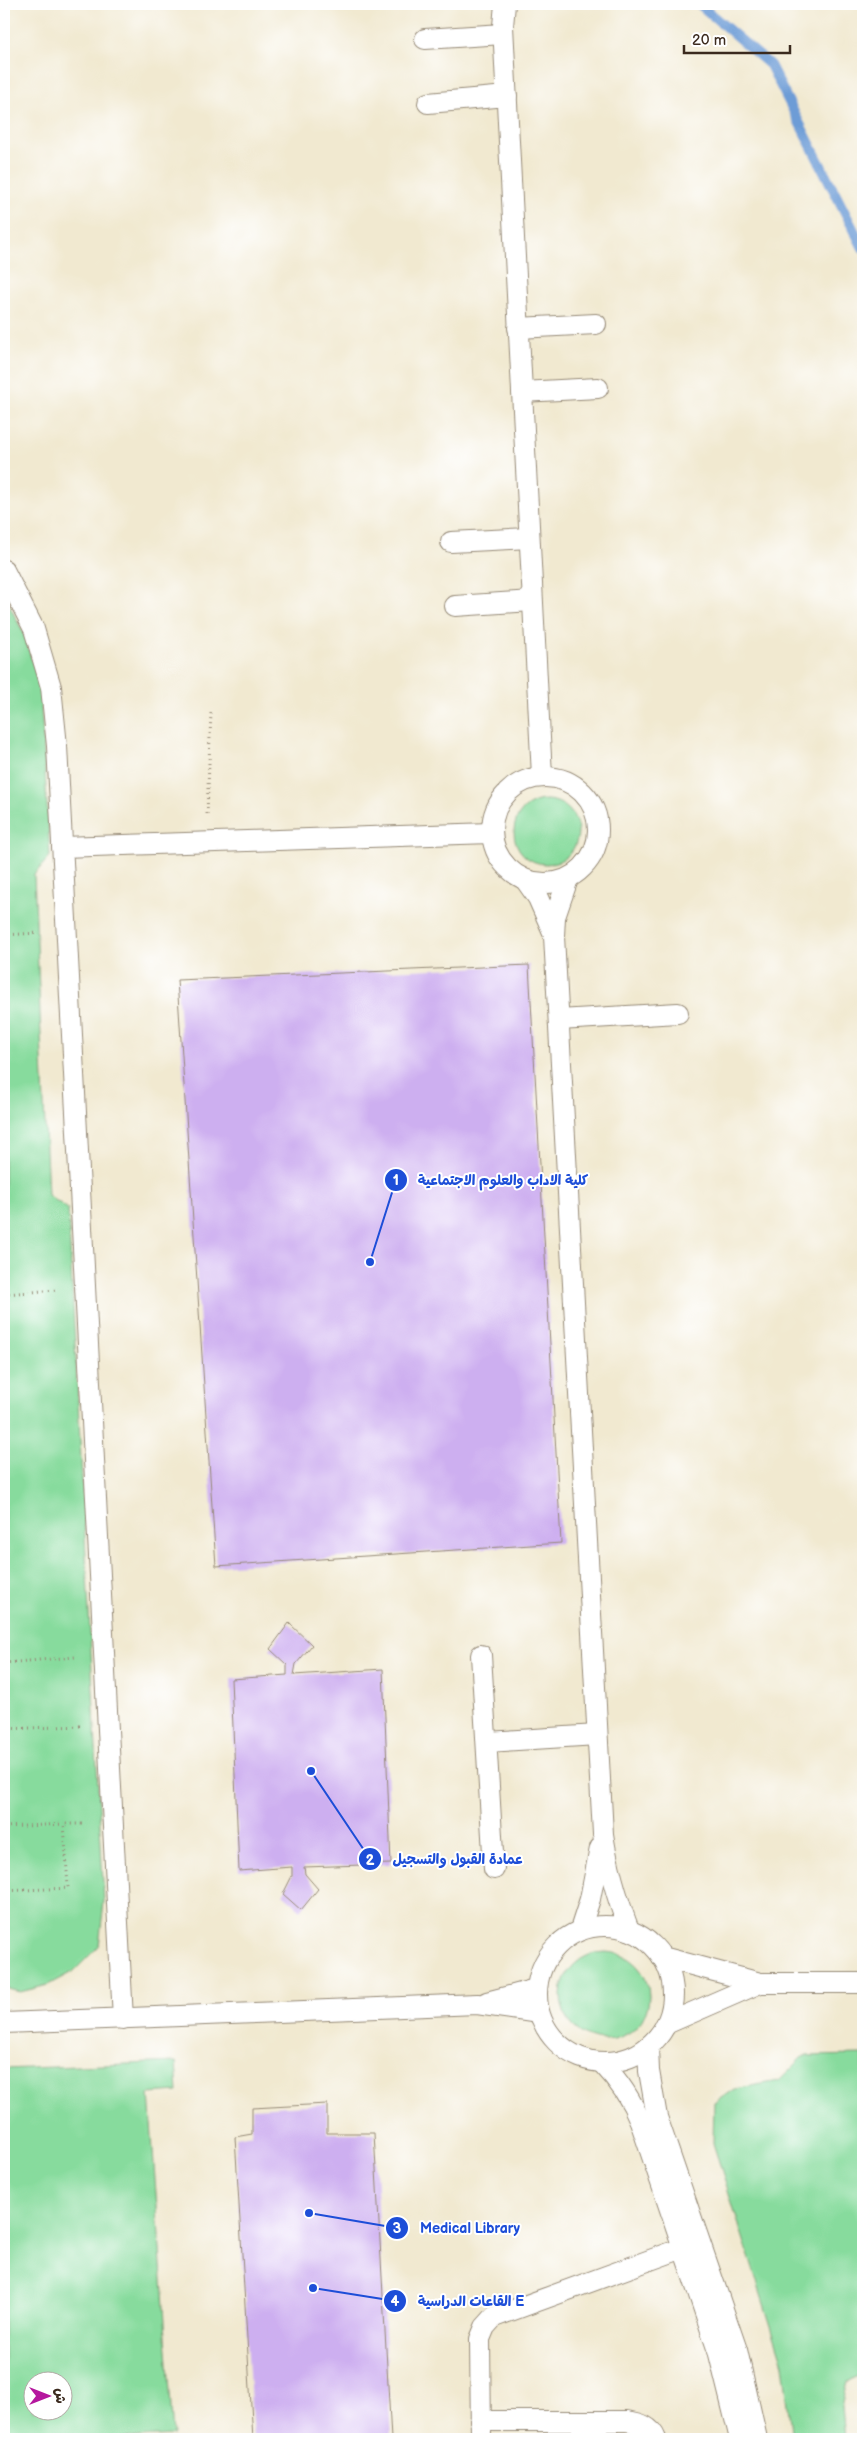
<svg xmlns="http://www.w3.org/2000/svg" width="867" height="2443" font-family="'Balsamiq Sans','Playpen Sans Arabic',sans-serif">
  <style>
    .green { fill: #87db9d; stroke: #61825e; fill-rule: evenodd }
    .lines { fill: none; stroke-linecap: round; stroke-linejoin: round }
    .stream { stroke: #6d9cd6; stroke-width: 10 }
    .building { fill: #cdaff0 }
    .service-casing { stroke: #968a77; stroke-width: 22 }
    .path { stroke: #968a77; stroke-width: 3; stroke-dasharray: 1 4; stroke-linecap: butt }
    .service { stroke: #fff; stroke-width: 20 }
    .leader { fill: none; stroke: #1d4ed8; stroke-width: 2 }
    .callout-dot { fill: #1d4ed8; stroke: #fff; stroke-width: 2 }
    .mark-label { font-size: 15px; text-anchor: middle; font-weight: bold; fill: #fff }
    .callout-label { font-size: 14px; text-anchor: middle; font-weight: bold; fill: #1d4ed8; stroke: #fff; stroke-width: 4; stroke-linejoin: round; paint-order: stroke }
  </style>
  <rect width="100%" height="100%" fill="#fff"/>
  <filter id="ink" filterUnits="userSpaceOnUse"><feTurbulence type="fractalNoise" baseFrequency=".02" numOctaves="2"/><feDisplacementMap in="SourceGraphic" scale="10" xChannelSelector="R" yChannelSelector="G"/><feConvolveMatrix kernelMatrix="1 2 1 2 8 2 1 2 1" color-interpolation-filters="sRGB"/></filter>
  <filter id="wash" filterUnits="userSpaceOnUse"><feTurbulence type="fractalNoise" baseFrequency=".0096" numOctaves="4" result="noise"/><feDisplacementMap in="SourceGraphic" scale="20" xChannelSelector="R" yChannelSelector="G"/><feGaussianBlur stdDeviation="1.12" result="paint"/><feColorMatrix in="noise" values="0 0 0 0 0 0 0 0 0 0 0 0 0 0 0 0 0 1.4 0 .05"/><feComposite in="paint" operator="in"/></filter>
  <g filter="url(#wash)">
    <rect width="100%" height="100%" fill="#f1e9d0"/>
    <g class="green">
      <polygon points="4,595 24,634 40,687 50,856 34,875 48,1195 68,1209 104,1902 99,1946 74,1971 48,1985 20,1992 4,1988"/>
      <circle cx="546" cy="832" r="32"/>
      <circle cx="605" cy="1996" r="44"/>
      <polygon points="863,2055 863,2373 848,2382 842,2406 845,2439 792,2439 783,2364 713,2143 714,2103 734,2089 779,2081 804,2056"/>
      <path d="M176 2062 178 2092 149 2094 173 2435 106 2439H4V2069ZM62 2380V2410H32V2380Z"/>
    </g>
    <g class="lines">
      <polyline class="stream" points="699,4 770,65 863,248"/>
    </g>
    <g id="blocks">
      <g class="building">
        <polygon points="529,965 561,1543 216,1566 177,980"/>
        <polygon points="289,1623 312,1645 296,1664 294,1675 383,1669 391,1864 304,1867 305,1874 318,1889 301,1910 283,1894 292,1876 292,1867 239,1871 231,1679 287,1675 287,1665 270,1649"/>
        <polygon points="327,2104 327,2133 374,2133 391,2439 253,2439 235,2137 252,2134 252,2108"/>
      </g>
    </g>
  </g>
  <g filter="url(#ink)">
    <use href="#blocks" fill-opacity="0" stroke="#968a77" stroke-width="1"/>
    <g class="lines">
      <defs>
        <g id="service">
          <polyline points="505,4 503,26 542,776"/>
          <polyline points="425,39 503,34"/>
          <polyline points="428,103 507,96"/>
          <polyline points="518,328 596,324"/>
          <polyline points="522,392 598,388"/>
          <polyline points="451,542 529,538"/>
          <polyline points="4,570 34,629 51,687 57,746 123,2019"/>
          <polyline points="455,606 532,601"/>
          <circle cx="545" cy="830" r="53"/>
          <polyline points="62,847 491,833"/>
          <path d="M568 879 555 917 554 936 603 1834C608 1868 617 1898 629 1930"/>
          <polyline points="526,881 538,898 553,932"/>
          <polyline points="559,1020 678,1013"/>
          <polyline points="481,1655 494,1869"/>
          <polyline points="487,1742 597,1735"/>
          <circle cx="605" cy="1994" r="68"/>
          <polyline points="580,1930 590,1899 600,1848"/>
          <polyline points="662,1957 760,1983 863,1983"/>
          <polyline points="487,2002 536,1989"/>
          <polyline points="4,2023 477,2004 539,2013"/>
          <polyline points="666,2024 760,1983"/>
          <polyline points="648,2047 649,2071 657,2117 737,2350 757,2439"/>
          <path d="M602 2063C619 2081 631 2098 640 2121L719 2354 740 2439"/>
          <path d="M480 2421H627C640 2423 651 2426 656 2439"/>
          <polyline points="481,2439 480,2339 485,2327 494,2317 683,2248"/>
        </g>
      </defs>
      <use href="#service" class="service-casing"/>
      <g class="path">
        <polyline points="207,814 211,712"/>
        <polyline points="4,935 39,933"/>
        <polyline points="4,1294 57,1290"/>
        <polyline points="4,1663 75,1657"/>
        <polyline points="4,1729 80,1726"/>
        <polyline points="4,1827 64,1824"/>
        <polyline points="4,1891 68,1888 64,1824 85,1824"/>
      </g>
      <use href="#service" class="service"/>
    </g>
  </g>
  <path class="leader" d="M370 1262L396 1180M311 1771L370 1859M309 2213L397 2228M313 2288L395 2301"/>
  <g class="callout-dot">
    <circle cx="370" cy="1262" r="5"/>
    <circle cx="311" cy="1771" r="5"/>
    <circle cx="309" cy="2213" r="5"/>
    <circle cx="313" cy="2288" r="5"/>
    <circle cx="396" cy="1180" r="12"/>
    <circle cx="370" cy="1859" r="12"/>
    <circle cx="397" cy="2228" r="12"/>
    <circle cx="395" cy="2301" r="12"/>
  </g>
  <g class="mark-label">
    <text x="396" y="1185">1</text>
    <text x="370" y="1865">2</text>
    <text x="397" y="2233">3</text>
    <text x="395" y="2306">4</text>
  </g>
  <g class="callout-label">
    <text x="503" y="1185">كلية الاداب والعلوم الاجتماعية</text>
    <text x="458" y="1864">عمادة القبول والتسجيل</text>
    <text x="470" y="2233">Medical Library</text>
    <text x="471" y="2306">القاعات الدراسية E</text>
  </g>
  <rect width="867" height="2443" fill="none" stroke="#fff" stroke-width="20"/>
  <g transform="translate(48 2396) rotate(90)"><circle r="24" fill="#ffffff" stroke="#b1aaa5"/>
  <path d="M0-4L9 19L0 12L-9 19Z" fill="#b5179e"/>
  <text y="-8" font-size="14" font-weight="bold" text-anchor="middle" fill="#3b2a1e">ش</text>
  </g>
  <path d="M684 45v8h106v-8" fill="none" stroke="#3b2a1e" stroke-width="2.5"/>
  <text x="692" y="45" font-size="15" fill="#3b2a1e" stroke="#ffffff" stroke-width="4" paint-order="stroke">20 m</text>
</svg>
